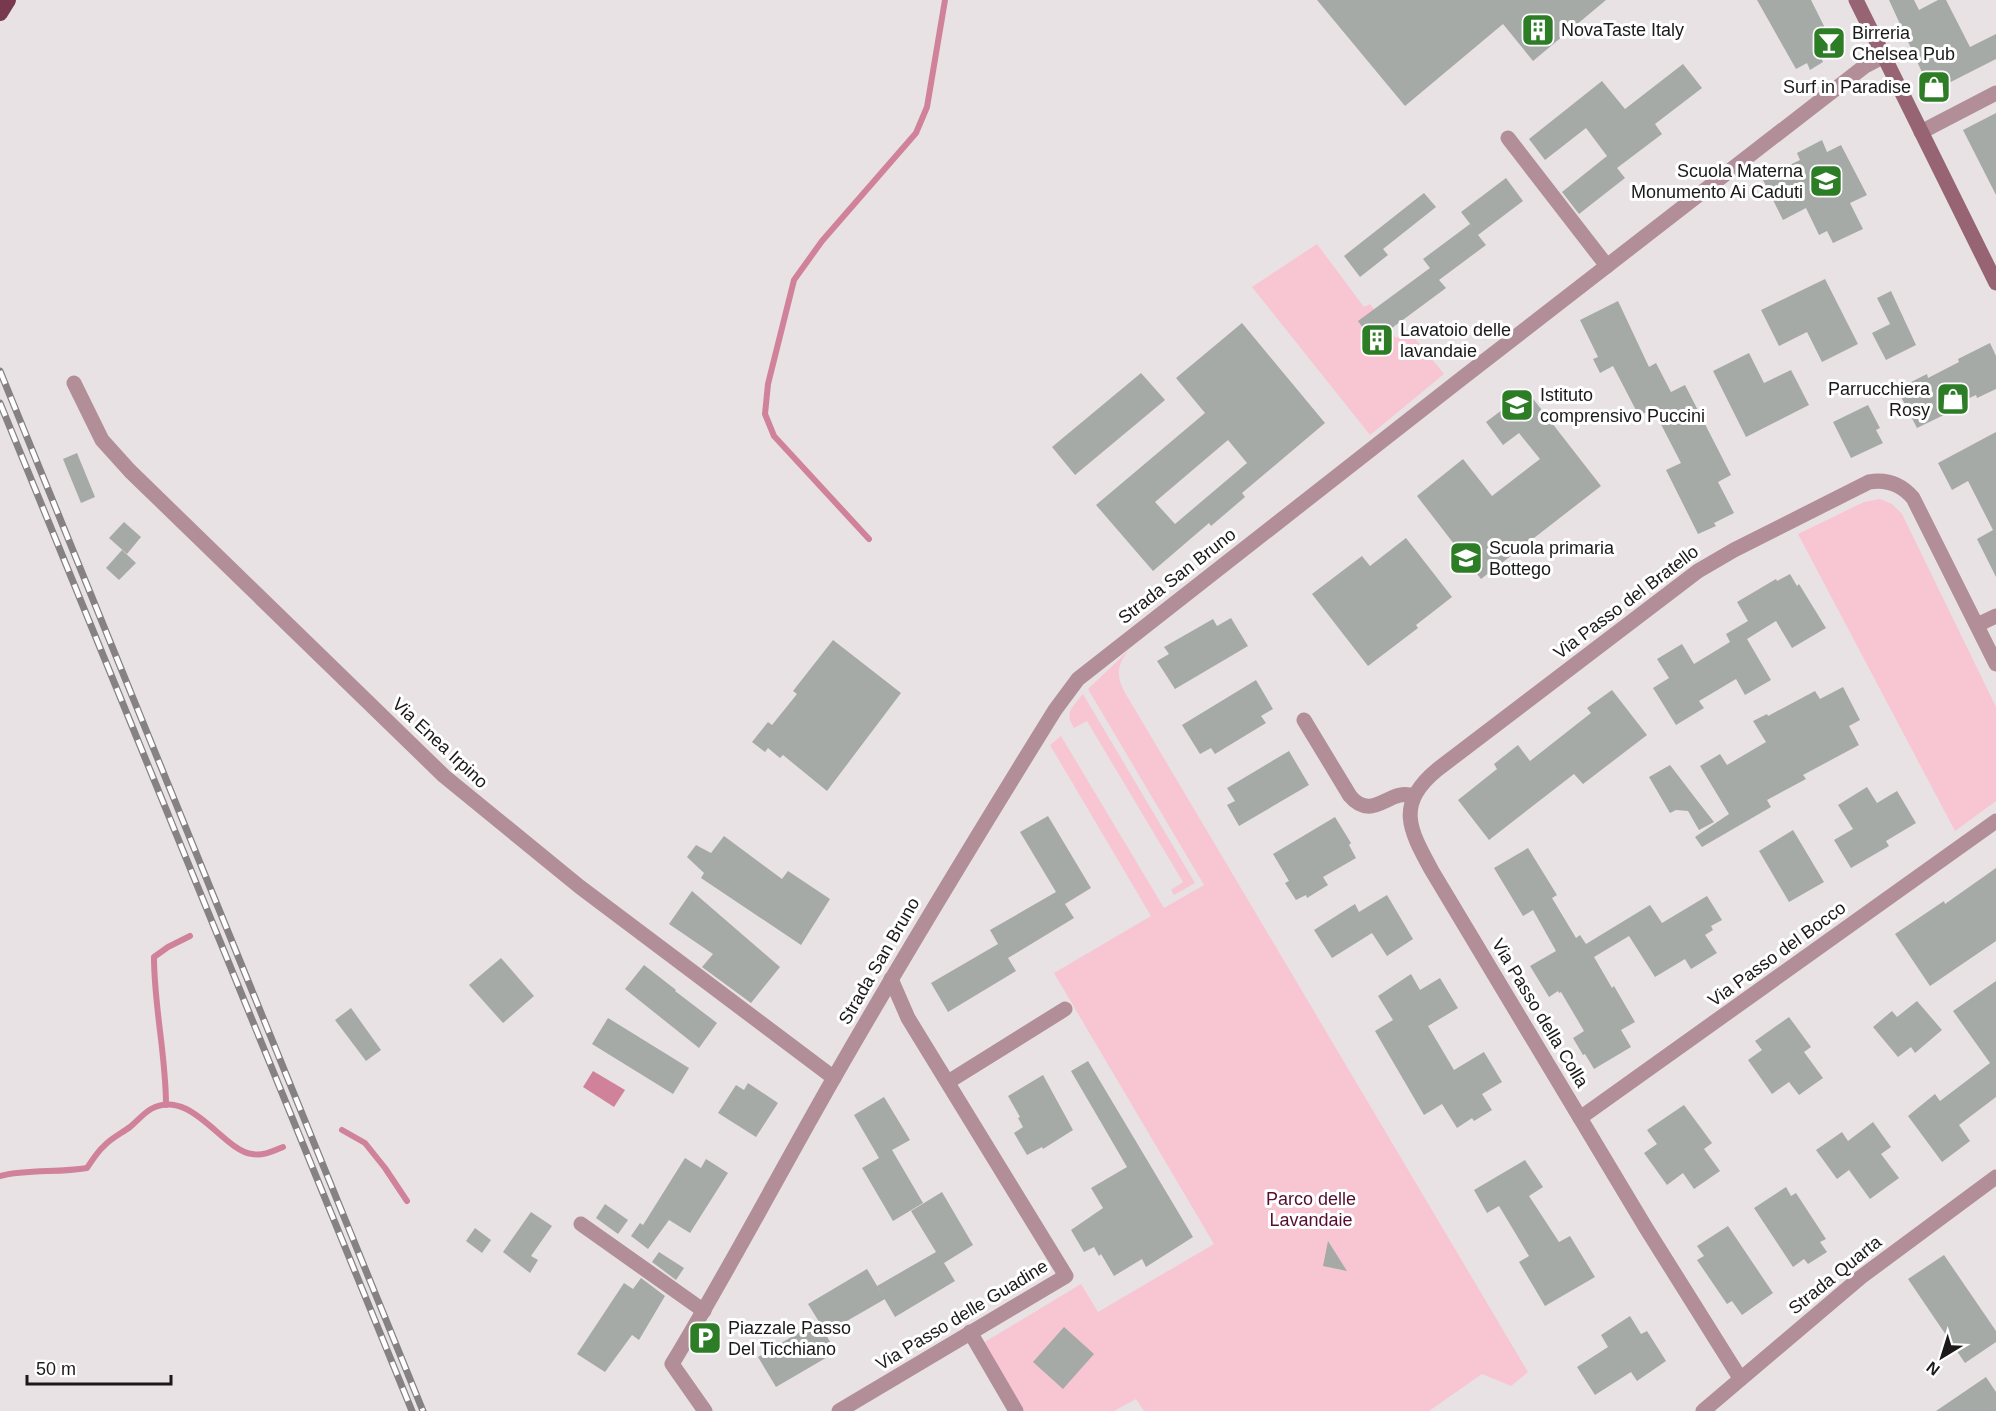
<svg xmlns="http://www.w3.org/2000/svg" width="1996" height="1411" font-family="Arial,sans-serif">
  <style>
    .green { fill: #f8c5d3 }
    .water { fill: #d1829b }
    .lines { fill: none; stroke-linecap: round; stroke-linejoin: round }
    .stream { stroke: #d1829b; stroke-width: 6 }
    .building { fill: #a6aaa6; fill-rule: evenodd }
    .minor { stroke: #b28e98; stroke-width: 15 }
    .tertiary { stroke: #b28e98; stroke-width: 15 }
    .secondary { stroke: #976473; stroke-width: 15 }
    .trunk { stroke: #78384e; stroke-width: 16 }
    .rail-casing { stroke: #868283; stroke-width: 7 }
    .rail { stroke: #fff; stroke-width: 4.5; stroke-dasharray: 14; stroke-linecap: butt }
    .labels { text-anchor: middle; stroke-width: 6; stroke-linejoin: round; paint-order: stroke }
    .poi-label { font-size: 18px; fill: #1b1919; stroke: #fff; text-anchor: start }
    .street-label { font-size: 18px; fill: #1b1919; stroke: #fff }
    .park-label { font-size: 18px; fill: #550e2d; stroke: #fff }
  </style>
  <rect width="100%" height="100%" fill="#e8e2e4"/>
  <g class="green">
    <polygon points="1317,244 1364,307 1370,304 1396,338 1409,331 1444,374 1370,435 1252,287"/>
    <polygon points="1880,499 1892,504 1902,514 1996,707 1996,801 1955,831 1798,534 1864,502"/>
    <path d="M1129 650C1117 664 1116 675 1124 691L1528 1372 1511 1386 1482 1374 1429 1411H1144L1136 1399 1114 1411H1024L983 1343 1081 1284 1098 1312 1214 1244 1054 973 1151 916 1050 745 1061 736 1164 908 1204 885 1088 689Z"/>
    <path d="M1083 694 1195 883 1174 895 1171 890 1183 882 1087 721 1074 728C1064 712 1072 708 1083 694Z"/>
  </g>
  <polygon class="water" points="593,1071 625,1090 614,1107 583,1087"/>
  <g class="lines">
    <g class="stream">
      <polyline points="869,539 774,436 765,414 768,384 794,280 822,241 916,133 927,107 945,0"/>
      <path d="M166 1105C166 1055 154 1007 154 957L168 947 190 936"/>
      <polyline points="342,1130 365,1143 385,1168 407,1201"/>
      <path d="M0 1176C28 1169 58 1173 87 1168 92 1161 97 1152 104 1146 111 1138 122 1133 130 1127 137 1121 144 1113 151 1109 191 1087 223 1151 252 1154 264 1156 273 1151 283 1147"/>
    </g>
  </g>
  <g class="building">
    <polygon points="1317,0 1606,0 1533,61 1503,24 1405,106"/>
    <polygon points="1757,0 1811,0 1833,44 1819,53 1823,62 1810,70 1807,63 1796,69"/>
    <polygon points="1889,0 1914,0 1919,10 1938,0 1946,0 1970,47 1996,34 1996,59 1931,92"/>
    <polygon points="1683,64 1702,88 1655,124 1662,134 1617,168 1625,178 1579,214 1562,192 1607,156 1586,128 1545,160 1529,139 1602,81 1625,109"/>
    <polygon points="1996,113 1996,195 1963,130"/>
    <polygon points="1822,140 1827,152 1841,145 1867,195 1850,203 1863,229 1833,243 1827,231 1819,235 1806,208 1783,220 1762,178 1800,160 1797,153"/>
    <polygon points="1506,178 1523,201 1478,235 1486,245 1439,280 1446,288 1373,342 1358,321 1430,268 1423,259 1470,224 1474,229 1461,212"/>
    <polygon points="1424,193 1436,207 1383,249 1388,255 1360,277 1344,256"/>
    <polygon points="1825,279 1858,344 1822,362 1807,332 1779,346 1761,310"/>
    <polygon points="1891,291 1916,345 1886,360 1872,333 1890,324 1877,298"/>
    <polygon points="1618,301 1649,367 1656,363 1671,392 1685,385 1731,475 1718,482 1734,513 1714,523 1716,526 1698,534 1666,470 1681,463 1653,409 1639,416 1613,366 1600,373 1593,359 1598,357 1580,320"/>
    <path d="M1242 323 1325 423 1242 493 1245 497 1211 526 1209 523 1153 571 1096 505 1205 413 1176 378ZM1228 440 1247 463 1175 524 1155 502Z"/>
    <polygon points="1990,343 1996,356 1996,389 1977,398 1976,395 1946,409 1948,413 1917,428 1897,389 1927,374 1928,378 1959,362 1958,359"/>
    <polygon points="1749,353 1764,383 1791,370 1809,405 1746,437 1713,371"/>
    <polygon points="1141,373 1165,400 1075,475 1052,447"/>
    <polygon points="1527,391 1601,486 1481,579 1417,496 1463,459 1492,496 1540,459 1519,433 1503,445 1486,422"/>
    <polygon points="1868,405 1880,428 1876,430 1883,443 1851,458 1833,422"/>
    <polygon points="1996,432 1996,577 1977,539 1993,530 1968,481 1952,490 1938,463"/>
    <polygon points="77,453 95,497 81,503 63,459"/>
    <polygon points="124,522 141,537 127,554 109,538"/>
    <polygon points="1406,538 1452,597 1416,625 1418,628 1368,666 1312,594 1362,556 1370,566"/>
    <polygon points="122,550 136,563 119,580 106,568"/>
    <polygon points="1790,574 1797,586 1799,584 1826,628 1792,648 1776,621 1747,639 1771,680 1745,695 1736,679 1699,701 1704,708 1676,725 1653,688 1669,678 1657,659 1682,644 1694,664 1730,642 1726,634 1748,621 1737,602 1776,579 1777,581"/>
    <polygon points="1231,618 1248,646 1175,689 1157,661 1169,654 1164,647 1213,619 1217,626"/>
    <polygon points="833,640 901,693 827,791 783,755 780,758 768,748 765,752 752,742 768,722 772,725 797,694 793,691"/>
    <polygon points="1256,680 1273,709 1261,716 1266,723 1215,754 1211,748 1200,754 1182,725"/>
    <polygon points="1843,687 1860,720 1849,726 1859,745 1803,775 1806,779 1767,800 1771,807 1702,847 1695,837 1729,814 1700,766 1720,754 1727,765 1766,742 1753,721 1767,714 1768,716 1815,691 1820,699"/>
    <polygon points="1612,690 1647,735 1583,784 1574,774 1489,840 1458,800 1497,769 1494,764 1518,745 1530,761 1591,713 1587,708"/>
    <polygon points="1289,751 1309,785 1239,826 1227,805 1235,801 1227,788"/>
    <polygon points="1670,765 1696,799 1714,822 1699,830 1688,811 1676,810 1670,813 1649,777"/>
    <polygon points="1867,787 1877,803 1897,791 1916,823 1886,841 1889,846 1851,868 1834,840 1853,829 1838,805"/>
    <polygon points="1048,816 1091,888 1065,904 1074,918 1008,958 1016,971 948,1012 931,983 998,944 990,930 1056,892 1020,832"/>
    <polygon points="1335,817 1351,843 1349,845 1356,858 1323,877 1328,885 1307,898 1306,895 1296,900 1285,883 1289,881 1273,854"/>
    <polygon points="1793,830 1824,882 1789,902 1759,851"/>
    <polygon points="724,836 782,879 788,871 830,899 801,945 701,878 704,873 687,857 696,845 711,853"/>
    <polygon points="1528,848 1557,895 1552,898 1576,938 1580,935 1586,944 1650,905 1662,923 1707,896 1722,920 1711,926 1713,930 1705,935 1717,953 1691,969 1685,959 1655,977 1629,936 1594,957 1612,988 1614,986 1635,1022 1621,1030 1631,1047 1594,1069 1585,1054 1583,1055 1573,1038 1584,1031 1561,992 1559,993 1558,991 1549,997 1530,966 1556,951 1533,910 1523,916 1494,868"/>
    <polygon points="1996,868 1996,941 1930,986 1895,934 1944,901 1945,904"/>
    <polygon points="692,891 780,967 751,1003 702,967 713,954 669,924"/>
    <polygon points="1387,895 1413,939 1387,956 1372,933 1332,958 1314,930 1355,904 1359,912"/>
    <polygon points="501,958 534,996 503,1023 469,985"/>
    <polygon points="644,965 676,990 675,991 717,1023 699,1048 625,989"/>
    <polygon points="1411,974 1420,990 1440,978 1458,1008 1428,1026 1454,1070 1484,1052 1502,1082 1482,1094 1492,1110 1474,1121 1472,1118 1457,1128 1442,1104 1424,1115 1375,1031 1393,1020 1378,996"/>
    <polygon points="1996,981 1996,1097 1959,1125 1970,1141 1942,1162 1908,1116 1935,1094 1940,1101 1990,1063 1953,1011"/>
    <polygon points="1917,1001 1942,1030 1915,1053 1911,1047 1898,1057 1873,1027 1892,1011 1897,1017"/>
    <polygon points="351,1008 381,1050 366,1061 335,1020"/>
    <polygon points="1789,1017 1811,1047 1804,1052 1823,1078 1799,1095 1789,1082 1772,1094 1748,1060 1762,1050 1755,1041"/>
    <polygon points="608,1018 689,1068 673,1094 592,1044"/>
    <polygon points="1088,1061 1193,1237 1146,1267 1142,1259 1114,1276 1101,1254 1099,1256 1094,1247 1084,1252 1071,1230 1103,1208 1091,1188 1127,1167 1071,1071"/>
    <polygon points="1043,1075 1073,1130 1043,1149 1042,1147 1027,1155 1014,1133 1023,1127 1018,1118 1020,1117 1008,1096"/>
    <polygon points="748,1083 778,1103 756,1137 718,1113 736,1085 744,1090"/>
    <polygon points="884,1097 910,1140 892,1150 923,1203 893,1221 862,1168 879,1158 854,1115"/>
    <polygon points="1684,1105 1712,1143 1704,1149 1720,1171 1694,1189 1683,1173 1667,1185 1644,1153 1657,1144 1647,1130"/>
    <polygon points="1873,1122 1891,1147 1881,1154 1899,1178 1870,1199 1849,1170 1837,1179 1816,1150 1842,1132 1848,1141"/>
    <polygon points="685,1158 701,1168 706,1159 728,1173 690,1233 669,1220 648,1249 631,1236 640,1223 643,1225"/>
    <polygon points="1525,1160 1543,1187 1529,1196 1559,1242 1570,1236 1595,1277 1545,1306 1519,1262 1529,1256 1499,1206 1487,1213 1474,1190"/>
    <polygon points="1786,1187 1791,1196 1796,1193 1826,1239 1820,1242 1827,1252 1808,1264 1804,1259 1793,1267 1754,1208"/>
    <polygon points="942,1192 973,1245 944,1263 955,1281 895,1317 877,1286 936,1252 911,1211"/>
    <polygon points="605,1204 628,1220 618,1234 596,1218"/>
    <polygon points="531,1212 552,1226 531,1256 538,1260 530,1273 503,1252"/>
    <polygon points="1728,1226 1773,1293 1742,1315 1732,1301 1727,1304 1697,1260 1704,1256 1697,1246"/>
    <polygon points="475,1228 491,1240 482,1253 466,1241"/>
    <polygon points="1328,1241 1347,1271 1323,1266"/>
    <polygon points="659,1252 684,1268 676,1280 652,1262"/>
    <polygon points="1944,1255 1996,1331 1996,1342 1965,1363 1908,1279"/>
    <polygon points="867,1269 885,1299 826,1333 808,1304"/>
    <polygon points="641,1278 665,1296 639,1340 632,1335 605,1372 577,1354 624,1283 633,1289"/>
    <polygon points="1630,1316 1641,1334 1647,1331 1666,1361 1637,1381 1631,1372 1595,1395 1577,1367 1608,1347 1601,1335"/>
    <polygon points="818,1321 836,1352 776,1387 758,1357"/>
    <polygon points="1064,1327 1094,1354 1063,1389 1033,1362"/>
    <polygon points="1986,1377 1996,1392 1996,1411 1936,1411"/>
  </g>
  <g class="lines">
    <g class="minor">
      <polyline points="1508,138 1607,266"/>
      <polyline points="74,383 102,440 130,471 444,776 580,887 834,1078"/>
      <polyline points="1977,625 1996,616"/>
      <path d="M1304 720 1350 796C1373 823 1390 787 1413 796"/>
      <polyline points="948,1082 1065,1009"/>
      <polyline points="1580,1118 1996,821"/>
      <polyline points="581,1224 704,1311"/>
      <polyline points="970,1332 1016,1411"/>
      <path d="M1740 1378 1646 1228 1432 871C1409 829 1395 804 1438 769L1698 571 1734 550 1869 482C1886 479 1901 484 1913 498L1996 664"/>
      <path d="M705 1411 672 1364C729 1270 780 1172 835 1076 906 952 980 831 1055 710L1078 679 1461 379 1865 66 1884 56"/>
      <polyline points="839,1411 1066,1276 908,1018 891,979"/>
    </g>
    <g class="tertiary">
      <polyline points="1921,132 1996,93"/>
      <polyline points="1703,1411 1861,1277 1996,1177"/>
    </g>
    <polyline class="secondary" points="1856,0 1996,283"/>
    <polyline class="trunk" points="0,13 8,0"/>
    <defs>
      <g id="rail">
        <polyline points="0,371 423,1411"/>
        <polyline points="0,403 412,1411"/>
      </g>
    </defs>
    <use href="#rail" class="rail-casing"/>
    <use href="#rail" class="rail"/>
  </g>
  <defs>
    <symbol id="building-square" viewBox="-11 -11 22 22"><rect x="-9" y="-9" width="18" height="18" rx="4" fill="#2d7c26" stroke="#fff"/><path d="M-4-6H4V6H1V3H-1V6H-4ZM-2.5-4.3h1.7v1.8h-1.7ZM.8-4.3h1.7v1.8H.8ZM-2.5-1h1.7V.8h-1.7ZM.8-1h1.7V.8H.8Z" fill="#fff"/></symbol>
    <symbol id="bar-square" viewBox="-11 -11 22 22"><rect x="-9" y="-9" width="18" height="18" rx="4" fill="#2d7c26" stroke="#fff"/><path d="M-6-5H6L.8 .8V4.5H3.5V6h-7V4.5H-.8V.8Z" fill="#fff"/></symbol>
    <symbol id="shop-square" viewBox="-11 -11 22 22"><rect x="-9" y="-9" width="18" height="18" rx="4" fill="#2d7c26" stroke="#fff"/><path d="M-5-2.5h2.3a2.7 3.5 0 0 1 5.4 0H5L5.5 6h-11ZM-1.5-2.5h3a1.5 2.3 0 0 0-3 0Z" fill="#fff"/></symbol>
    <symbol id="school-square" viewBox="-11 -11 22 22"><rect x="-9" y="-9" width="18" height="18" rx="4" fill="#2d7c26" stroke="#fff"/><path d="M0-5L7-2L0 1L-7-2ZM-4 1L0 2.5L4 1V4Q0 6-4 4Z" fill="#fff"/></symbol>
    <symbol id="parking-square" viewBox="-11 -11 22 22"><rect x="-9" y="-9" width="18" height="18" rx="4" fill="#2d7c26" stroke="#fff"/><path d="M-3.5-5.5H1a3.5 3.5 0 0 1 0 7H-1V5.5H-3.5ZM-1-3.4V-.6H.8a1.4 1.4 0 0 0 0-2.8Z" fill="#fff"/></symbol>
  </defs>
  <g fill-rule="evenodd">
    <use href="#building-square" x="1519" y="11" width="38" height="38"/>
    <use href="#bar-square" x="1810" y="24" width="38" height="38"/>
    <use href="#shop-square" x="1915" y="68" width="38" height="38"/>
    <use href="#school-square" x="1807" y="162" width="38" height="38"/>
    <use href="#building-square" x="1358" y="321" width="38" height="38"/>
    <use href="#shop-square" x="1934" y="380" width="38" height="38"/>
    <use href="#school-square" x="1498" y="386" width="38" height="38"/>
    <use href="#school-square" x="1447" y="539" width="38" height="38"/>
    <use href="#parking-square" x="686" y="1319" width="38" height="38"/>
  </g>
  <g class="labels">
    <g class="poi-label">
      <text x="1561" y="36">NovaTaste Italy</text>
      <text x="1852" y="39">Birreria<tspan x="1852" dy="21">Chelsea Pub</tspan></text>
      <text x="1911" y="93" text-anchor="end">Surf in Paradise</text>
      <text x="1803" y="177" text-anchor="end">Scuola Materna<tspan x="1803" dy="21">Monumento Ai Caduti</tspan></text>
      <text x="1400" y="336">Lavatoio delle<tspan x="1400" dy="21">lavandaie</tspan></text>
      <text x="1930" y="395" text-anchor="end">Parrucchiera<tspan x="1930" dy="21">Rosy</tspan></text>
      <text x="1540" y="401">Istituto<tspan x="1540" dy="21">comprensivo Puccini</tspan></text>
      <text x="1489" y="554">Scuola primaria<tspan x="1489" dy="21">Bottego</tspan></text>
      <text x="728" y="1334">Piazzale Passo<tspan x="728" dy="21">Del Ticchiano</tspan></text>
    </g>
    <g class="street-label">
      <text transform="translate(1177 576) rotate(-38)" y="6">Strada San Bruno</text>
      <text transform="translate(1626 602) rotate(-37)" y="6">Via Passo del Bratello</text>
      <text transform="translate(440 743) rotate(43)" y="6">Via Enea Irpino</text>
      <text transform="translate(1777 954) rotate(-36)" y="6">Via Passo del Bocco</text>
      <text transform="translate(879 961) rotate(-60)" y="6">Strada San Bruno</text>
      <text transform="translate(1540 1013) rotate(59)" y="6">Via Passo della Colla</text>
      <text transform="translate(1835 1275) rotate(-39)" y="6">Strada Quarta</text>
      <text transform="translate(962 1315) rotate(-31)" y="6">Via Passo delle Guadine</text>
    </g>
    <g class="park-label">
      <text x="1311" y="1205">Parco delle<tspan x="1311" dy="21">Lavandaie</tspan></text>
    </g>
  </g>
  <g transform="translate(1942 1357) rotate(218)" stroke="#ffffff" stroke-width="4.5" paint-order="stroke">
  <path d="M0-4.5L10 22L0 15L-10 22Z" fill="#1b1919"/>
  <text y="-9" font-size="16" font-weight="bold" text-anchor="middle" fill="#1b1919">N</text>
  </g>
  <path d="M27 1375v9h144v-9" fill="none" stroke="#1b1919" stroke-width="3"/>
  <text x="36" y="1375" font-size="18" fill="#1b1919" stroke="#ffffff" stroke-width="4.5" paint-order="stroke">50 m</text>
</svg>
